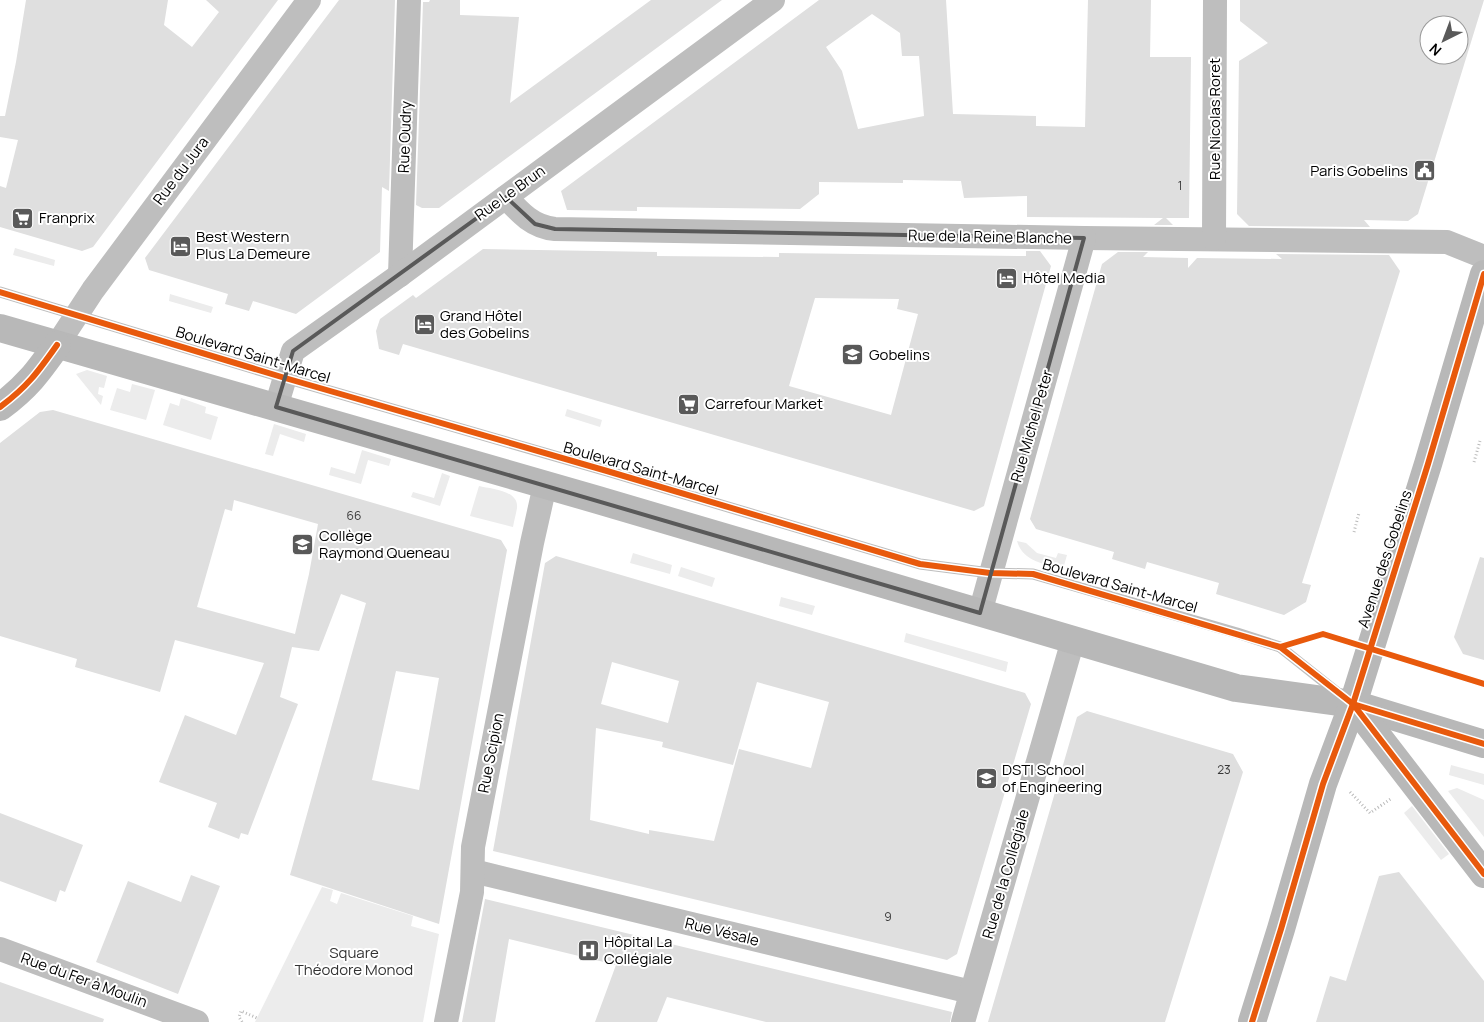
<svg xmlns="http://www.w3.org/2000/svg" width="1484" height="1022" font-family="Manrope,sans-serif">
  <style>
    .green { fill: #ececec }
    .building { fill: #dfdfdf; fill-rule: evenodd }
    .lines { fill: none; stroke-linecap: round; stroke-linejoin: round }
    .path { stroke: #b9b9b9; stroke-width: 3; stroke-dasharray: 1 2.5; stroke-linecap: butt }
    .lane { stroke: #bebebe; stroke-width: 11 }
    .street { stroke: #bebebe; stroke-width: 24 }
    .secondary { stroke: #b8b8b8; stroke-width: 28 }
    .cycleway-casing { stroke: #fff; stroke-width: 9 }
    .cycleway { stroke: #e8590c; stroke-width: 6 }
    .marked { fill: none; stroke: #595959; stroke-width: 4; stroke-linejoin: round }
    .labels { text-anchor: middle; stroke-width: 4; stroke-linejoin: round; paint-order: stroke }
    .number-label { font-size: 12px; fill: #383838 }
    .street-label { font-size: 15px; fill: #000; stroke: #fff }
    .poi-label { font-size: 15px; fill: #000; stroke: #fff; text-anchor: start }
    .park-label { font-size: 15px; fill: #333; stroke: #fff }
  </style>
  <rect width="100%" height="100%" fill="#fff"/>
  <g class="green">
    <polygon points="15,248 55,260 54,266 13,255"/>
    <polygon points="170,294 213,307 211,313 169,301"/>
    <polygon points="87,370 107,376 104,388 99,387 98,394 103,396 101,405 76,374"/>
    <polygon points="132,384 155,390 146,420 110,410 117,388 130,392"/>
    <polygon points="181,398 206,407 205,413 218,417 211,440 163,425 170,403 179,406"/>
    <polygon points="567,409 602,420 600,427 565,416"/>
    <polygon points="274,424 306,434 304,442 280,434 273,456 265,454"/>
    <polygon points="362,450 391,459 389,466 368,460 361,484 329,475 331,467 355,474"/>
    <polygon points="442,473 450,476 440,506 411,497 413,492 434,498"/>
    <path d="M479 486C491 489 519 490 517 508 516 514 514 521 513 527L470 516Z"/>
    <path d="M1017 541 1026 543 1037 553 1056 558 1058 553 1067 555 1063 569C1045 564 1023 562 1017 541Z"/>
    <polygon points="633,553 672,565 670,574 630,563"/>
    <polygon points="681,567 715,578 712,587 678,576"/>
    <polygon points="781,597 815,606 812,615 779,606"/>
    <polygon points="906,633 1008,662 1006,672 904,642"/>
    <polygon points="1451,765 1484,774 1484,785 1449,775"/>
    <polygon points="1457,788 1484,800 1484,837 1448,791"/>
    <polygon points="1412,806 1449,854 1441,860 1404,813"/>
    <polygon points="322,887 333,890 330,901 337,904 341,893 413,916 411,926 439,934 423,1022 255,1022"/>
  </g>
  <g class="building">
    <polygon points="26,0 168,0 164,25 192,47 219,12 206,0 278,0 93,247 82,251 0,227 0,186 6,188 18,140 0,137 0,116 5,116 16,62"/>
    <polygon points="339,0 395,0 389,191 382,187 380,252 296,314 253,301 249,311 225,304 228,294 149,270 145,258"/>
    <polygon points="430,0 460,0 460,15 519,17 510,103 651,0 722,0 439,208 422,208 416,205 423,2 429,2"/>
    <path d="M819 0H946L953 114 1036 116V126L1085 127 1088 0H1151L1150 57H1191L1189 218H1166L1173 225H1154L1163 218 1027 217V196L964 198 961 181 903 180V183L819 182V194L800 209 637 207V211L567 210 561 191ZM872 14 900 33 902 56H919L924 116 858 129 842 71 826 47Z"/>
    <path d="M1240 0H1484L1418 214 1408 221 1364 220 1370 227 1249 226 1237 214 1239 61 1268 43 1240 21ZM1429 25H1459V55H1429Z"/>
    <path d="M483 249 657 252V256L779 257V253L1026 256V251H1040L1051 266 984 506 974 511 403 344 399 355 379 349 376 331 380 319 413 295 416 298ZM815 298 899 299 897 309 918 314 891 415 789 386Z"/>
    <polygon points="1118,252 1148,252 1143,257 1188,258 1188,268 1197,258 1282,259 1276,254 1389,255 1400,271 1302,583 1311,585 1306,602 1284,615 1216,594 1219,583 1147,562 1145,569 1112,559 1114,552 1036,529 1030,519 1102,264"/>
    <path d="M53 410 501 540 507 550 439 924 290 875 366 603 341 594 319 651 292 647 280 697 298 704 248 835 241 833 239 839 208 827 217 803 159 782 185 715 236 735 264 663 175 640 160 692 75 667 77 659 0 636V443L40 412ZM234 500 318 524 309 574 295 634 197 607 225 509 232 511ZM396 671 439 678 419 790 372 780Z"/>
    <path d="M556 556 1025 693 1031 704 957 954 947 960 493 851 545 563ZM612 662 679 681 668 723 601 704ZM757 682 829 702 811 768 739 749 714 841 649 830V834L590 820 596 728 663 742 662 747 733 765Z"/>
    <polygon points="1480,557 1484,558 1484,660 1463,654 1454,637"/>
    <polygon points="1087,711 1233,754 1243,772 1183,964 1165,1022 988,1022 1077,717"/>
    <polygon points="0,813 83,845 65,892 60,890 56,902 0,881"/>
    <polygon points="1399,872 1484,981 1484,1022 1316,1022 1330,976 1346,981 1379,876"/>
    <polygon points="191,875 220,886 178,994 96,962 128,881 181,902"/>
    <polygon points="485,899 952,1012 950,1022 766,1022 667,997 657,1022 595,1022 616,965 509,939 495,1022 462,1022"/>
    <polygon points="0,982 104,1019 103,1022 0,1022"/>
  </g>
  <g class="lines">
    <g class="path">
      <polyline points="1474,462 1480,441"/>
      <polyline points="1354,532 1359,513"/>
      <polyline points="1350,792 1370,813 1392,798"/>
      <polyline points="242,1022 239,1017 241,1011 257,1018"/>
    </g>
    <polyline class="lane" points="0,292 285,378 607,471 920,564 990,573 1033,574 1237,633 1280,647 1343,697"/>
    <g class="street">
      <path d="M506 197C520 213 533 227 555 229L1084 238 1447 242 1484 257"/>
      <polyline points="1214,239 1215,0"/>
      <polyline points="400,275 409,0"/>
      <polyline points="57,345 93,290 309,0"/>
      <polyline points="276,407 293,351 400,275 773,0"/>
      <polyline points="980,613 1084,238"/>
      <polyline points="473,871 971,992"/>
      <polyline points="0,949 197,1022"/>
      <polyline points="446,1022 472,892 473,847 532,543 545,485"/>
      <polyline points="963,1022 1073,640"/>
    </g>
    <g class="secondary">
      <polyline points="0,328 598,500 1236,688 1353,704 1484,744"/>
      <path d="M0 407C27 387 38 372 57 345"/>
      <polyline points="1353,704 1484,874"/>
      <polyline points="1252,1022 1281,929 1323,784 1353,704 1428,464 1484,274"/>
    </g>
    <defs>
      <g id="cycleway">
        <polyline points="0,292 285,378 607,471 920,564 990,573 1033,574 1280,647 1353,704 1484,874"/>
        <path d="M0 407C27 387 38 372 57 345"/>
        <polyline points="1280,647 1323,634 1484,684"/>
        <polyline points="1353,704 1484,744"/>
        <polyline points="1252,1022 1281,929 1323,784 1353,704 1428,464 1484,274"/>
      </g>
    </defs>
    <use href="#cycleway" class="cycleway-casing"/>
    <use href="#cycleway" class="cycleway"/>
  </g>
  <path class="marked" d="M506 197 535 224 555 229 1084 238 980 613 276 407 293 351Z"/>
  <defs>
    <symbol id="civic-square" viewBox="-11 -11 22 22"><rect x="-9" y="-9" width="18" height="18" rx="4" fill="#595959" stroke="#fff"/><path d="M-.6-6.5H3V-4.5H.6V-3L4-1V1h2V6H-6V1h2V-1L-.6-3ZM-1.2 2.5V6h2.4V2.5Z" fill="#fff"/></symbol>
    <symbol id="supermarket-square" viewBox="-11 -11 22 22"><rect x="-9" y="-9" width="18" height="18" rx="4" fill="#595959" stroke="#fff"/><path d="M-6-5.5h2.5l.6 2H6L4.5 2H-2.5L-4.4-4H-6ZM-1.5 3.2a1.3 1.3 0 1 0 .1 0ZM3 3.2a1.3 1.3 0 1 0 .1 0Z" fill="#fff"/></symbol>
    <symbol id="hotel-square" viewBox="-11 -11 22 22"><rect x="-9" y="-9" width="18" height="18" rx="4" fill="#595959" stroke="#fff"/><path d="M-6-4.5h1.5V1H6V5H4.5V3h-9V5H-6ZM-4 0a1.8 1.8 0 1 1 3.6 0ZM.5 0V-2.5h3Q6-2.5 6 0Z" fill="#fff"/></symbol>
    <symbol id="university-square" viewBox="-11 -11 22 22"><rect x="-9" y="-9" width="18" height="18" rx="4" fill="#595959" stroke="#fff"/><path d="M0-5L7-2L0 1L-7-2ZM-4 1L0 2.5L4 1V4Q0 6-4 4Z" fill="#fff"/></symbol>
    <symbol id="school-square" viewBox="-11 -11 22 22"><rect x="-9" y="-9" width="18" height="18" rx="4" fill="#595959" stroke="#fff"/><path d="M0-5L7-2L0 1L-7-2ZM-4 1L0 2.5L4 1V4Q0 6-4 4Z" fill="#fff"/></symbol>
    <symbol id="hospital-square" viewBox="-11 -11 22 22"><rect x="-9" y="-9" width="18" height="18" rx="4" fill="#595959" stroke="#fff"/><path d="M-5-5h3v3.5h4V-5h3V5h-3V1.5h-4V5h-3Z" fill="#fff"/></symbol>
  </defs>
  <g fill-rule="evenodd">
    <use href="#civic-square" x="1412" y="158" width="25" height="25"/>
    <use href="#supermarket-square" x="10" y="206" width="25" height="25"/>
    <use href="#hotel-square" x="168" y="234" width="25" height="25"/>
    <use href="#hotel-square" x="994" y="266" width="25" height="25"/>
    <use href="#hotel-square" x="412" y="312" width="25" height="25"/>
    <use href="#university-square" x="840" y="342" width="25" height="25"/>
    <use href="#supermarket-square" x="676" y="392" width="25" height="25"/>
    <use href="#school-square" x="290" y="532" width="25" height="25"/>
    <use href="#university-square" x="974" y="766" width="25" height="25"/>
    <use href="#hospital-square" x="576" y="938" width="25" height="25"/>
  </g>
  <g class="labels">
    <g class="number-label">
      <text x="1180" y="190">1</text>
      <text x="354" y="520">66</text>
      <text x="1224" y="774">23</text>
      <text x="888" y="921">9</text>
    </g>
    <g class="street-label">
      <text transform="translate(1215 119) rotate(-90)" y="5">Rue Nicolas Roret</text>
      <text transform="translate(405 137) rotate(-88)" y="5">Rue Oudry</text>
      <text transform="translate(181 171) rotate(-53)" y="5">Rue du Jura</text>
      <text transform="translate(510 193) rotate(-36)" y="5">Rue Le Brun</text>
      <text transform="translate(990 237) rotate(1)" y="5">Rue de la Reine Blanche</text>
      <text transform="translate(253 355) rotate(17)" y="5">Boulevard Saint-Marcel</text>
      <text transform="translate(1032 426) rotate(-74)" y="5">Rue Michel Peter</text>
      <text transform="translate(641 469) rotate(16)" y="5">Boulevard Saint-Marcel</text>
      <text transform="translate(1385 559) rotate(-72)" y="5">Avenue des Gobelins</text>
      <text transform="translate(1120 586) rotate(16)" y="5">Boulevard Saint-Marcel</text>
      <text transform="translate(491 753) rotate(-79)" y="5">Rue Scipion</text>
      <text transform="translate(1006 874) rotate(-74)" y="5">Rue de la Collégiale</text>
      <text transform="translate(722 932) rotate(14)" y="5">Rue Vésale</text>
      <text transform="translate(84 980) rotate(20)" y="5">Rue du Fer à Moulin</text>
    </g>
    <g class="poi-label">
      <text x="1408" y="176" text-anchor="end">Paris Gobelins</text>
      <text x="39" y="223">Franprix</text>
      <text x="196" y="242">Best Western<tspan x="196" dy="17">Plus La Demeure</tspan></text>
      <text x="1023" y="283">Hôtel Media</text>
      <text x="440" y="321">Grand Hôtel<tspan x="440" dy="17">des Gobelins</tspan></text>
      <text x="869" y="360">Gobelins</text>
      <text x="705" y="409">Carrefour Market</text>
      <text x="319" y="541">Collège<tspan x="319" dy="17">Raymond Queneau</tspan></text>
      <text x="1002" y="775">DSTI School<tspan x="1002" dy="17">of Engineering</tspan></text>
      <text x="604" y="947">Hôpital La<tspan x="604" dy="17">Collégiale</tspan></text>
    </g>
    <g class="park-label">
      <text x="354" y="958">Square<tspan x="354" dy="17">Théodore Monod</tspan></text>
    </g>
  </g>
  <g transform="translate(1444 40) rotate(222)"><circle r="24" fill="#ffffff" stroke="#999999"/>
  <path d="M0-4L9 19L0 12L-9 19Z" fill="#595959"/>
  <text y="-8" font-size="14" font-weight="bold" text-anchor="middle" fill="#000000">N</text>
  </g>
</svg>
